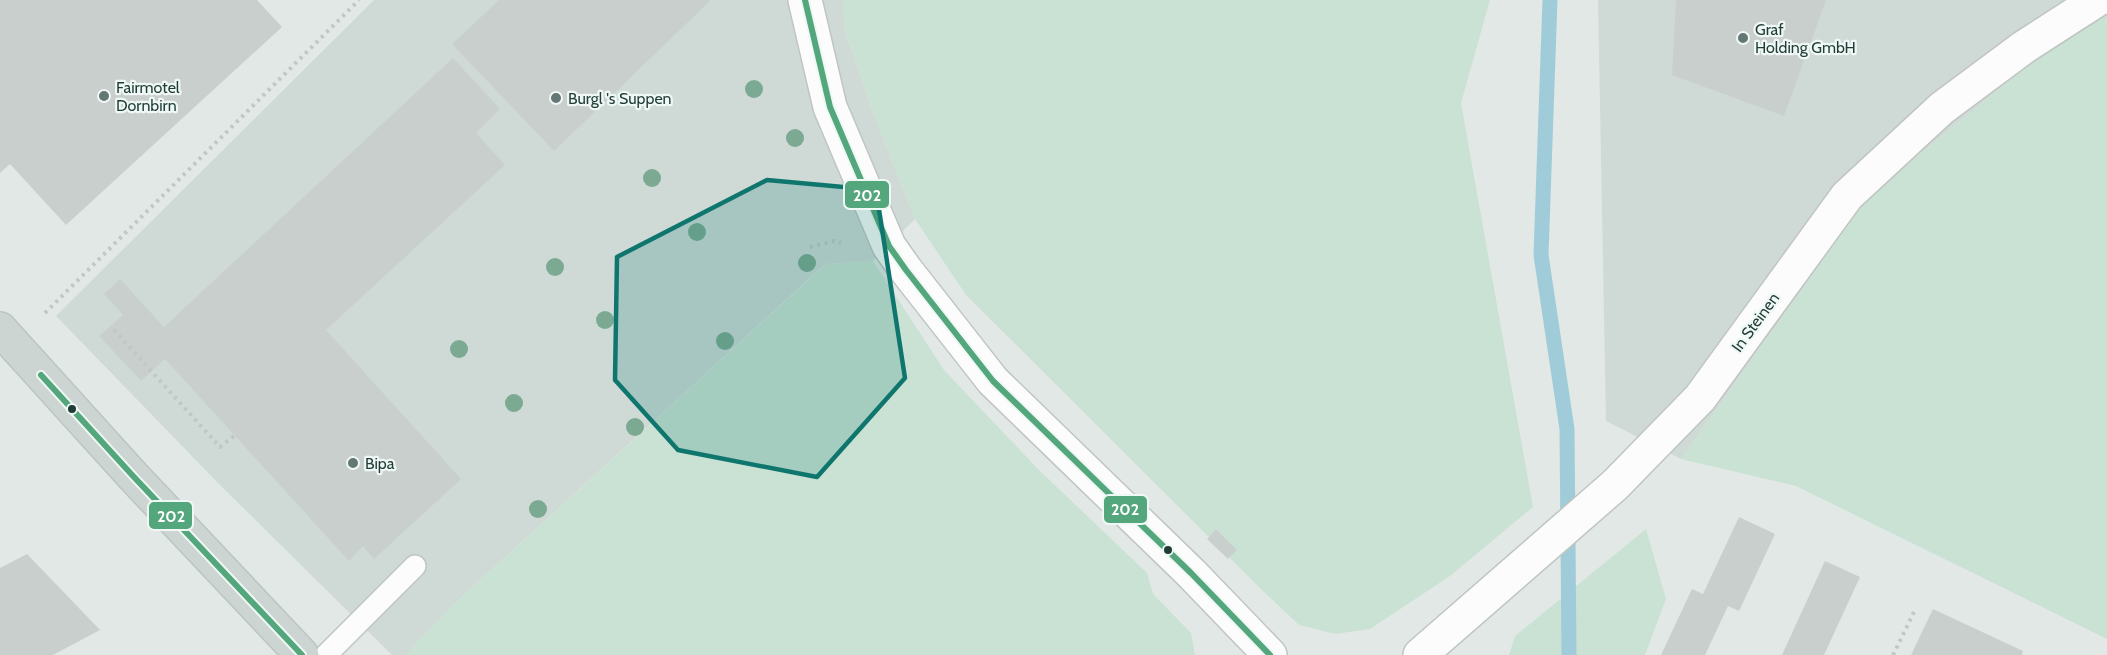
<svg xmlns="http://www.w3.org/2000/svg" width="2107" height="655" font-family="Cabin,sans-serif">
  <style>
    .built { fill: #cfdad6 }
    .green { fill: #cae2d4 }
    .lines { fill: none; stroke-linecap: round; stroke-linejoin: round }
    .stream { stroke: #a0ccd9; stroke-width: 15 }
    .building { fill: #c9cfcd }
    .lane-casing { stroke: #bfc5c3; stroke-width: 24 }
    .street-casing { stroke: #bfc5c3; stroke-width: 36 }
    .primary-casing { stroke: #bbc5c3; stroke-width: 36 }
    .path { stroke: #bfc8c6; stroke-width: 4; stroke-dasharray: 3 4.5; stroke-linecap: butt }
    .lane { stroke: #fbfcfb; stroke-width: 21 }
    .street { stroke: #fbfcfb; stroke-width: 33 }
    .primary { stroke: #cdd5d3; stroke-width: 33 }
    .bus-1-casing { stroke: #f0f8f5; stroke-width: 10 }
    .bus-1 { stroke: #54a67c; stroke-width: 6 }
    .tree { fill: #7ba992 }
    .marked { fill: #0f766e; fill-opacity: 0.2; stroke: #0f766e; stroke-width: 4.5; stroke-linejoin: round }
    .poi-dot { fill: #637874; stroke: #f0f8f5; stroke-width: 2 }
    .bus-dot { fill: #1f3c37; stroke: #f0f8f5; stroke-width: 2 }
    .labels { text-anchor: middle; stroke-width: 4.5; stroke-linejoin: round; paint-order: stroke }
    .poi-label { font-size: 16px; fill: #1f3c37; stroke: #f0f8f5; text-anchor: start }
    .street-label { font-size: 16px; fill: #1f3c37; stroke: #f0f8f5 }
    .line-badge { stroke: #f0f8f5; stroke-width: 2 }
    .badge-label { font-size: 16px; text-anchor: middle; font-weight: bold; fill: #fff }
  </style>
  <rect width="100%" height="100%" fill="#e2e8e6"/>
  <g class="built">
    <polygon points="374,0 843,0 845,31 871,107 915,219 873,261 825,264 452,606 406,655 392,655 218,483 56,316"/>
    <polygon points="1598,0 2107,0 2107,15 2074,28 1869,196 1681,459 1606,421"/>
  </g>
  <g class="green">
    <polygon points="843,0 1490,0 1461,103 1533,507 1450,576 1370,629 1335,634 1299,625 1263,591 966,295 915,219 871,107 845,31"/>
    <polygon points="2107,15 2107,639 1796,486 1681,459 1869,196 2074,28"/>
    <polygon points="873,261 944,370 1038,469 1147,573 1153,594 1191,633 1195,655 406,655 452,606 826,264"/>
    <polygon points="1646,529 1666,599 1645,655 1509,655 1515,636"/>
  </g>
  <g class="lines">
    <polyline class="stream" points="1550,0 1541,255 1567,429 1569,655"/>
  </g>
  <g class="building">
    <polygon points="0,0 257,0 282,27 66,225 10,164 0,173"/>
    <polygon points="499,0 709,0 710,1 554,151 452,44"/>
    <polygon points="1676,0 1826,0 1784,116 1672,75"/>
    <polygon points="453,58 500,109 476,133 505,165 326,330 461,479 374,559 363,546 349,561 165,359 141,381 99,336 123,315 104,294 120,279 164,327"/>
    <polygon points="1739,517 1775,534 1739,611 1728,606 1705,655 1661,655 1692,589 1703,594"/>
    <polygon points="1216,529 1237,550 1228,559 1207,539"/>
    <polygon points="27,554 100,630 53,655 0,655 0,568"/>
    <polygon points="1825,561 1860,577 1824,655 1782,655"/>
    <polygon points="1933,609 2023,651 2022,655 1911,655"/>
  </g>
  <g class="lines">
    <defs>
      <polyline id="lane" points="326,655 415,566"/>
      <g id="street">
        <polyline points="805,0 830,107 889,246 906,270 993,381 1191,573 1270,655"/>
        <polyline points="1420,655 1615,485 1700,398 1847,196 1942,108 2024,47 2097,0"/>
      </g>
      <polyline id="primary" points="0,329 133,476 302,655"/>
    </defs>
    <use href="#lane" class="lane-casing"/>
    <use href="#street" class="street-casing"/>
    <use href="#primary" class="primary-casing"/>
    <g class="path">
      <polyline points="810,247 834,241 841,243"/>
      <polyline points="45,313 359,0"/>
      <polyline points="114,330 220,447 234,436"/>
      <polyline points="1893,655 1914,612"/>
    </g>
    <use href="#lane" class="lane"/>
    <use href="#street" class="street"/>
    <use href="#primary" class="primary"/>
    <defs>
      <g id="bus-1">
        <polyline points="805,0 830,107 889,246 906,270 993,381 1191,573 1270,655"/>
        <polyline points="41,375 133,476 302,655"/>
      </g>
    </defs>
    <use href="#bus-1" class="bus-1-casing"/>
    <use href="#bus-1" class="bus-1"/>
  </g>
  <g class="tree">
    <circle cx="754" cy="89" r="9"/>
    <circle cx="795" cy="138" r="9"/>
    <circle cx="652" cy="178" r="9"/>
    <circle cx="697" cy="232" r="9"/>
    <circle cx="807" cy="263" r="9"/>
    <circle cx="555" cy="267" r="9"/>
    <circle cx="605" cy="320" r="9"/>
    <circle cx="725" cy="341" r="9"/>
    <circle cx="459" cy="349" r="9"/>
    <circle cx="514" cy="403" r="9"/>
    <circle cx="635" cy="427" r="9"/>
    <circle cx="538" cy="509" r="9"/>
  </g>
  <path class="marked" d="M767 180 876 190 905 378 817 477 678 450 615 380 617 257Z"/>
  <g class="poi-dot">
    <circle cx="1743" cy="38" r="6"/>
    <circle cx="104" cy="96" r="6"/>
    <circle cx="556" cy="98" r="6"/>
    <circle cx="353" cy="463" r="6"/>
  </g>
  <g class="bus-dot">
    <circle cx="72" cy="409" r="5"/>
    <circle cx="1168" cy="550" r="5"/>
  </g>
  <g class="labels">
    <g class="poi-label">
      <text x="1755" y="35">Graf<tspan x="1755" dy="18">Holding GmbH</tspan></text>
      <text x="116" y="93">Fairmotel<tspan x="116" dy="18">Dornbirn</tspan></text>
      <text x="568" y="104">Burgl 's Suppen</text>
      <text x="365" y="469">Bipa</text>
    </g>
    <g class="street-label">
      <text transform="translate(1755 322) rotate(-54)" y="6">In Steinen</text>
    </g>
  </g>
  <g class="line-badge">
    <rect x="844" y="180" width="46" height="29" rx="6" fill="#54a67c"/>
    <rect x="1103" y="495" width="45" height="29" rx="6" fill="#54a67c"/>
    <rect x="148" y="501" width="45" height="29" rx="6" fill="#54a67c"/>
  </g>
  <g class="badge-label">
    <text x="867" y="201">202</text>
    <text x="1125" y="515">202</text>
    <text x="171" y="522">202</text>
  </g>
</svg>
